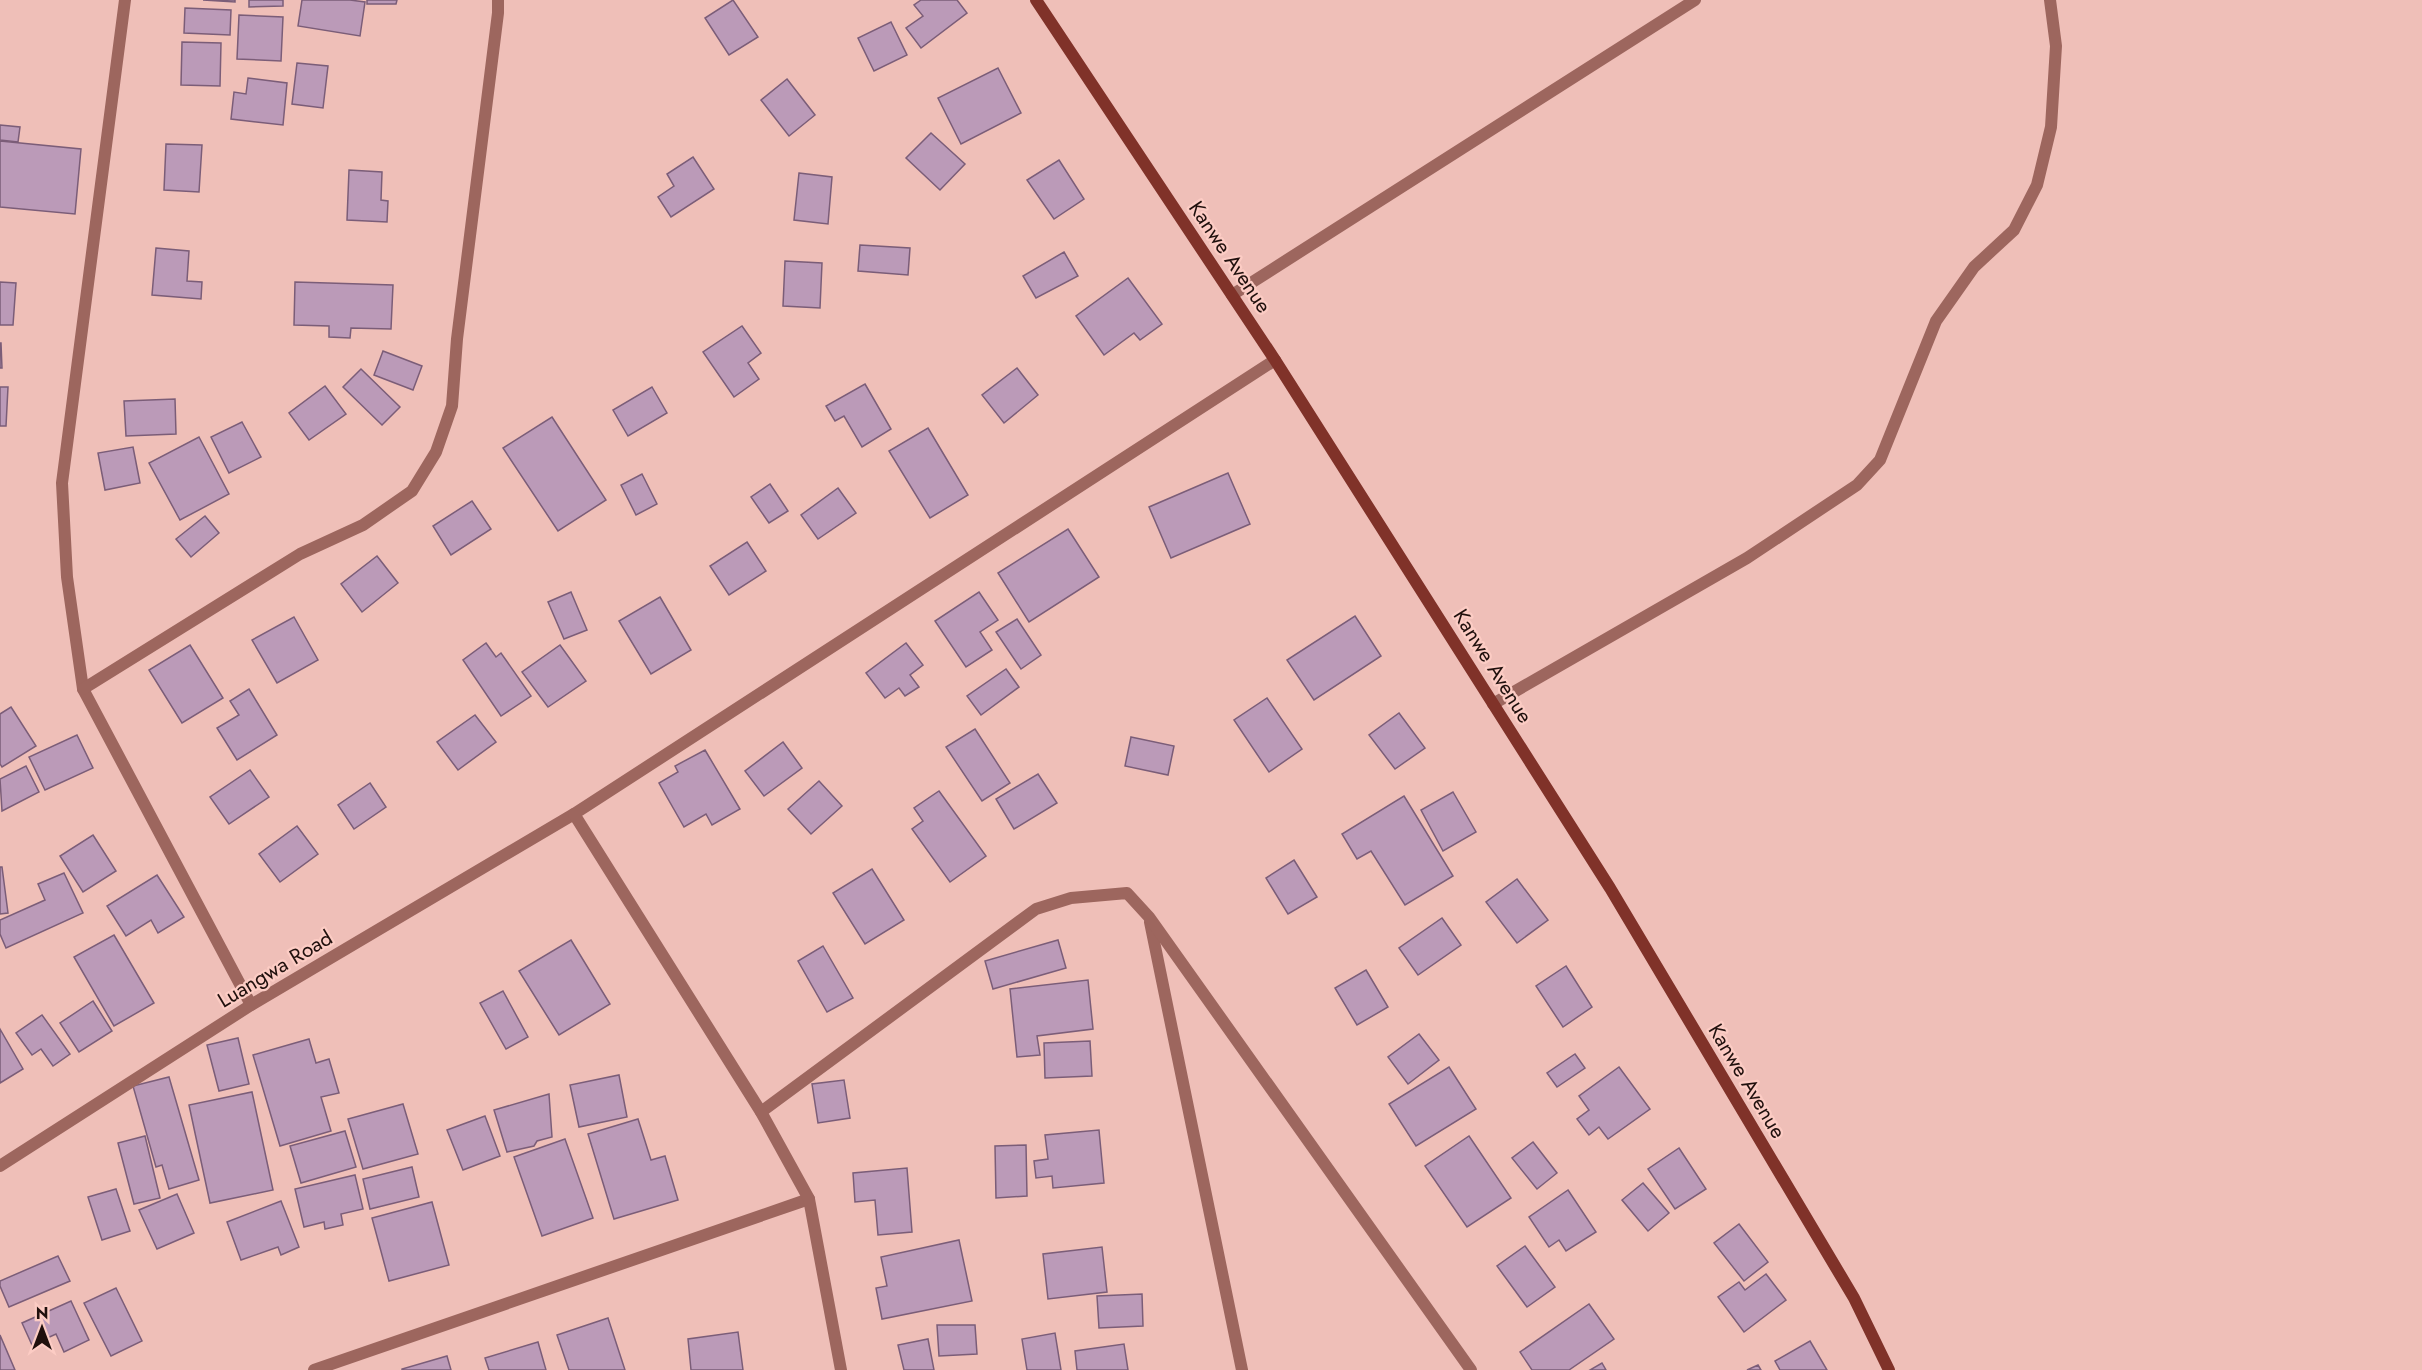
<svg xmlns="http://www.w3.org/2000/svg" width="2422" height="1370" font-family="Jost,sans-serif">
  <style>
    .building { fill: #bb9ab8; stroke: #7b5d78; stroke-width: 1.5 }
    .lines { fill: none; stroke-linecap: round; stroke-linejoin: round }
    .minor { stroke: #9d665e; stroke-width: 12 }
    .secondary { stroke: #803229; stroke-width: 12 }
    .labels { text-anchor: middle; stroke-width: 4.5; stroke-linejoin: round; paint-order: stroke }
    .street-label { font-size: 21px; fill: #20100d; stroke: #fcccc4 }
  </style>
  <rect width="100%" height="100%" fill="#efbfb8"/>
  <g class="building">
    <polygon points="203,0 235,0 235,2"/>
    <polygon points="249,0 283,0 283,6 249,7"/>
    <polygon points="302,0 350,0 365,2 360,36 298,26"/>
    <polygon points="367,0 397,0 396,4 367,4"/>
    <polygon points="733,0 758,37 729,55 705,18"/>
    <polygon points="921,0 957,0 967,13 921,48 906,28 923,16 914,5"/>
    <polygon points="185,8 231,10 230,35 184,33"/>
    <polygon points="239,15 283,17 281,61 237,59"/>
    <polygon points="891,22 907,55 874,71 858,38"/>
    <polygon points="182,42 221,43 220,86 181,85"/>
    <polygon points="297,63 328,66 323,108 292,104"/>
    <polygon points="998,68 1021,113 961,144 938,98"/>
    <polygon points="248,78 287,83 283,125 231,119 234,92 246,94"/>
    <polygon points="787,79 815,115 789,136 761,100"/>
    <polygon points="0,125 20,127 18,142 0,140"/>
    <polygon points="931,133 965,164 940,190 906,158"/>
    <polygon points="0,141 81,149 75,214 0,207"/>
    <polygon points="166,144 202,145 199,192 164,190"/>
    <polygon points="693,157 714,189 671,217 658,197 674,186 667,174"/>
    <polygon points="1059,160 1084,199 1054,219 1027,180"/>
    <polygon points="349,170 382,172 381,200 388,201 387,222 347,220"/>
    <polygon points="799,173 832,177 828,224 794,220"/>
    <polygon points="860,245 910,248 908,275 858,271"/>
    <polygon points="156,248 189,251 187,281 202,282 201,299 152,295"/>
    <polygon points="1064,252 1078,276 1036,298 1023,276"/>
    <polygon points="785,261 822,263 820,308 783,306"/>
    <polygon points="1128,278 1162,324 1140,340 1134,333 1104,355 1076,316"/>
    <polygon points="0,282 16,283 13,325 0,325"/>
    <polygon points="295,282 393,285 391,329 351,328 350,338 329,337 329,326 294,325"/>
    <polygon points="742,326 761,353 748,363 759,379 734,397 703,352"/>
    <polygon points="0,343 1,343 2,368 0,368"/>
    <polygon points="383,351 422,366 413,390 374,375"/>
    <polygon points="1017,368 1038,395 1004,423 982,395"/>
    <polygon points="361,369 400,407 382,425 343,387"/>
    <polygon points="865,384 891,429 862,447 844,416 835,421 826,406"/>
    <polygon points="325,386 346,414 309,440 289,413"/>
    <polygon points="0,387 8,387 6,426 0,426"/>
    <polygon points="652,387 667,413 628,436 613,410"/>
    <polygon points="175,399 176,434 126,436 124,401"/>
    <polygon points="552,417 606,500 558,531 503,448"/>
    <polygon points="242,422 261,457 229,473 211,437"/>
    <polygon points="928,428 968,495 930,518 889,451"/>
    <polygon points="199,437 229,494 180,520 149,463"/>
    <polygon points="133,447 140,483 105,490 98,453"/>
    <polygon points="1228,473 1250,524 1171,558 1149,507"/>
    <polygon points="642,474 657,504 636,515 621,485"/>
    <polygon points="770,484 788,511 769,523 751,497"/>
    <polygon points="838,488 856,513 818,539 801,515"/>
    <polygon points="472,501 491,529 451,555 433,526"/>
    <polygon points="205,516 219,533 191,557 176,539"/>
    <polygon points="1068,529 1099,577 1029,622 998,573"/>
    <polygon points="747,542 766,571 729,595 710,566"/>
    <polygon points="377,556 398,583 362,612 341,584"/>
    <polygon points="571,592 587,630 564,639 548,602"/>
    <polygon points="979,592 998,620 980,632 992,650 966,667 935,621"/>
    <polygon points="660,597 691,650 651,674 619,621"/>
    <polygon points="1355,616 1381,656 1314,700 1287,660"/>
    <polygon points="294,617 318,660 277,683 252,640"/>
    <polygon points="1017,619 1041,655 1021,669 996,632"/>
    <polygon points="486,643 496,657 501,653 531,696 501,716 463,660"/>
    <polygon points="906,643 923,665 910,675 919,687 905,696 899,688 885,698 866,673"/>
    <polygon points="190,645 223,698 182,723 149,670"/>
    <polygon points="560,645 586,681 548,707 522,672"/>
    <polygon points="1006,669 1019,687 981,715 967,696"/>
    <polygon points="249,689 277,735 237,760 217,728 239,715 230,701"/>
    <polygon points="1267,698 1302,749 1269,772 1234,720"/>
    <polygon points="11,707 36,746 2,767 0,764 0,714"/>
    <polygon points="1399,713 1425,748 1395,769 1369,735"/>
    <polygon points="475,715 496,742 458,770 437,742"/>
    <polygon points="975,729 1010,783 982,801 946,747"/>
    <polygon points="77,735 93,768 45,790 29,757"/>
    <polygon points="1131,737 1174,746 1168,775 1125,766"/>
    <polygon points="783,742 802,768 764,796 745,771"/>
    <polygon points="705,750 740,809 712,825 706,814 684,827 659,783 678,772 675,766"/>
    <polygon points="26,766 39,792 2,811 0,779"/>
    <polygon points="250,770 269,797 229,824 210,797"/>
    <polygon points="1038,774 1057,803 1014,829 996,799"/>
    <polygon points="819,781 842,806 811,834 788,809"/>
    <polygon points="370,783 386,807 354,829 338,805"/>
    <polygon points="939,791 986,856 950,882 912,829 923,821 914,808"/>
    <polygon points="1453,792 1476,832 1443,851 1421,810"/>
    <polygon points="1404,796 1453,876 1405,905 1371,851 1357,859 1342,834"/>
    <polygon points="297,826 318,854 280,882 259,854"/>
    <polygon points="93,835 116,871 83,892 60,856"/>
    <polygon points="1294,860 1317,897 1288,914 1266,878"/>
    <polygon points="0,867 2,867 8,913 0,914"/>
    <polygon points="872,869 904,920 865,944 833,893"/>
    <polygon points="64,873 83,913 6,948 0,934 0,920 45,900 38,884"/>
    <polygon points="157,875 184,917 158,933 151,920 126,936 107,906"/>
    <polygon points="1517,879 1548,920 1517,943 1486,902"/>
    <polygon points="1442,918 1461,945 1418,975 1399,948"/>
    <polygon points="114,935 154,1003 114,1026 74,957"/>
    <polygon points="571,940 610,1004 559,1035 519,971"/>
    <polygon points="1058,940 1066,968 993,989 985,961"/>
    <polygon points="823,946 853,998 827,1012 798,961"/>
    <polygon points="1566,966 1592,1007 1563,1027 1536,986"/>
    <polygon points="1366,970 1388,1007 1357,1025 1335,988"/>
    <polygon points="1088,980 1093,1029 1037,1036 1040,1055 1017,1057 1010,989"/>
    <polygon points="503,991 528,1037 506,1049 480,1003"/>
    <polygon points="93,1001 112,1031 79,1052 60,1023"/>
    <polygon points="42,1015 70,1054 53,1066 41,1049 32,1055 16,1033"/>
    <polygon points="0,1029 23,1069 0,1083"/>
    <polygon points="1419,1034 1439,1060 1408,1084 1388,1057"/>
    <polygon points="238,1038 249,1084 219,1091 207,1045"/>
    <polygon points="309,1039 316,1063 329,1059 339,1093 321,1097 331,1131 280,1146 253,1055"/>
    <polygon points="1090,1041 1092,1076 1045,1078 1044,1043"/>
    <polygon points="1575,1054 1585,1068 1557,1087 1547,1073"/>
    <polygon points="1449,1067 1476,1109 1416,1146 1389,1104"/>
    <polygon points="1619,1067 1650,1109 1608,1139 1599,1127 1589,1135 1577,1119 1589,1110 1579,1096"/>
    <polygon points="619,1075 627,1117 579,1127 570,1085"/>
    <polygon points="169,1077 199,1180 169,1189 162,1165 156,1167 133,1086"/>
    <polygon points="844,1080 850,1118 818,1123 812,1084"/>
    <polygon points="252,1092 273,1190 210,1203 189,1105"/>
    <polygon points="549,1094 552,1137 537,1141 534,1146 507,1152 494,1110"/>
    <polygon points="403,1104 418,1154 363,1169 348,1119"/>
    <polygon points="485,1116 500,1156 463,1170 447,1130"/>
    <polygon points="638,1119 651,1160 665,1156 678,1200 614,1219 588,1134"/>
    <polygon points="1099,1130 1104,1183 1053,1188 1052,1176 1036,1178 1034,1161 1048,1159 1045,1135"/>
    <polygon points="345,1131 356,1167 301,1183 290,1146"/>
    <polygon points="145,1136 160,1198 134,1204 118,1143"/>
    <polygon points="1469,1136 1511,1198 1467,1227 1425,1166"/>
    <polygon points="565,1139 593,1218 542,1236 514,1157"/>
    <polygon points="1533,1142 1557,1173 1537,1189 1512,1158"/>
    <polygon points="1026,1145 1027,1196 996,1198 995,1146"/>
    <polygon points="1679,1148 1706,1189 1675,1209 1648,1169"/>
    <polygon points="412,1167 419,1197 370,1209 363,1179"/>
    <polygon points="907,1168 912,1232 878,1235 875,1200 855,1202 853,1173"/>
    <polygon points="355,1175 363,1209 341,1214 343,1225 325,1229 324,1222 304,1227 295,1189"/>
    <polygon points="1643,1183 1669,1213 1648,1231 1622,1200"/>
    <polygon points="116,1189 130,1231 102,1240 88,1197"/>
    <polygon points="1568,1190 1596,1232 1566,1251 1559,1240 1549,1247 1529,1217"/>
    <polygon points="177,1194 194,1233 157,1249 139,1210"/>
    <polygon points="281,1201 299,1247 281,1255 278,1247 241,1260 227,1222"/>
    <polygon points="432,1202 449,1265 389,1281 372,1218"/>
    <polygon points="1739,1224 1768,1262 1744,1281 1714,1243"/>
    <polygon points="959,1240 972,1301 882,1319 876,1288 887,1286 881,1257"/>
    <polygon points="1525,1246 1555,1287 1527,1307 1497,1266"/>
    <polygon points="1102,1247 1107,1292 1048,1299 1043,1254"/>
    <polygon points="58,1256 70,1281 9,1307 0,1286 0,1281"/>
    <polygon points="1766,1274 1786,1300 1744,1332 1718,1297 1739,1282 1745,1290"/>
    <polygon points="116,1288 142,1341 111,1356 84,1303"/>
    <polygon points="1142,1294 1143,1326 1099,1328 1097,1296"/>
    <polygon points="71,1301 89,1340 64,1352 56,1334 32,1345 22,1323"/>
    <polygon points="1589,1304 1614,1339 1569,1370 1532,1370 1520,1352"/>
    <polygon points="608,1318 625,1370 569,1370 557,1335"/>
    <polygon points="937,1325 975,1325 977,1354 939,1356"/>
    <polygon points="738,1332 743,1370 691,1370 688,1339"/>
    <polygon points="1055,1333 1061,1370 1027,1370 1022,1339"/>
    <polygon points="0,1335 15,1370 0,1370"/>
    <polygon points="928,1339 934,1370 904,1370 898,1345"/>
    <polygon points="1810,1341 1827,1370 1780,1370 1775,1361"/>
    <polygon points="538,1342 546,1370 489,1370 485,1358"/>
    <polygon points="1124,1344 1128,1370 1077,1370 1075,1351"/>
    <polygon points="447,1356 451,1370 402,1370 402,1369"/>
    <polygon points="1602,1363 1606,1370 1590,1370"/>
    <polygon points="1758,1365 1761,1370 1747,1370"/>
  </g>
  <g class="lines">
    <g class="minor">
      <polyline points="125,0 62,483 67,577 83,689 251,1005"/>
      <polyline points="1232,295 1695,0"/>
      <polyline points="83,689 300,554 363,525 412,491 436,452 452,406 457,339 498,13 498,0"/>
      <polyline points="1493,704 1747,558 1857,485 1880,460 1936,321 1974,267 2014,230 2037,185 2051,127 2056,46 2050,0"/>
      <polyline points="1150,922 1242,1370"/>
      <polyline points="761,1112 1036,909 1071,898 1127,893 1149,917 1471,1370"/>
      <polyline points="0,1166 251,1005 574,814"/>
      <polyline points="314,1370 809,1199"/>
      <polyline points="841,1370 809,1199 761,1112 574,814 1275,360"/>
    </g>
    <polyline class="secondary" points="1036,0 1275,360 1610,888 1854,1298 1889,1370"/>
  </g>
  <g class="labels">
    <g class="street-label">
      <text transform="translate(1230 257) rotate(56)" y="7">Kanwe Avenue</text>
      <text transform="translate(1493 666) rotate(58)" y="7">Kanwe Avenue</text>
      <text transform="translate(275 969) rotate(-31)" y="7">Luangwa Road</text>
      <text transform="translate(1747 1081) rotate(59)" y="7">Kanwe Avenue</text>
    </g>
  </g>
  <g transform="translate(42 1328)" stroke="#fcccc4" stroke-width="4.5" paint-order="stroke">
  <path d="M0-4.5L10 22L0 15L-10 22Z" fill="#20100d"/>
  <text y="-9" font-size="16" font-weight="bold" text-anchor="middle" fill="#20100d">N</text>
  </g>
</svg>
